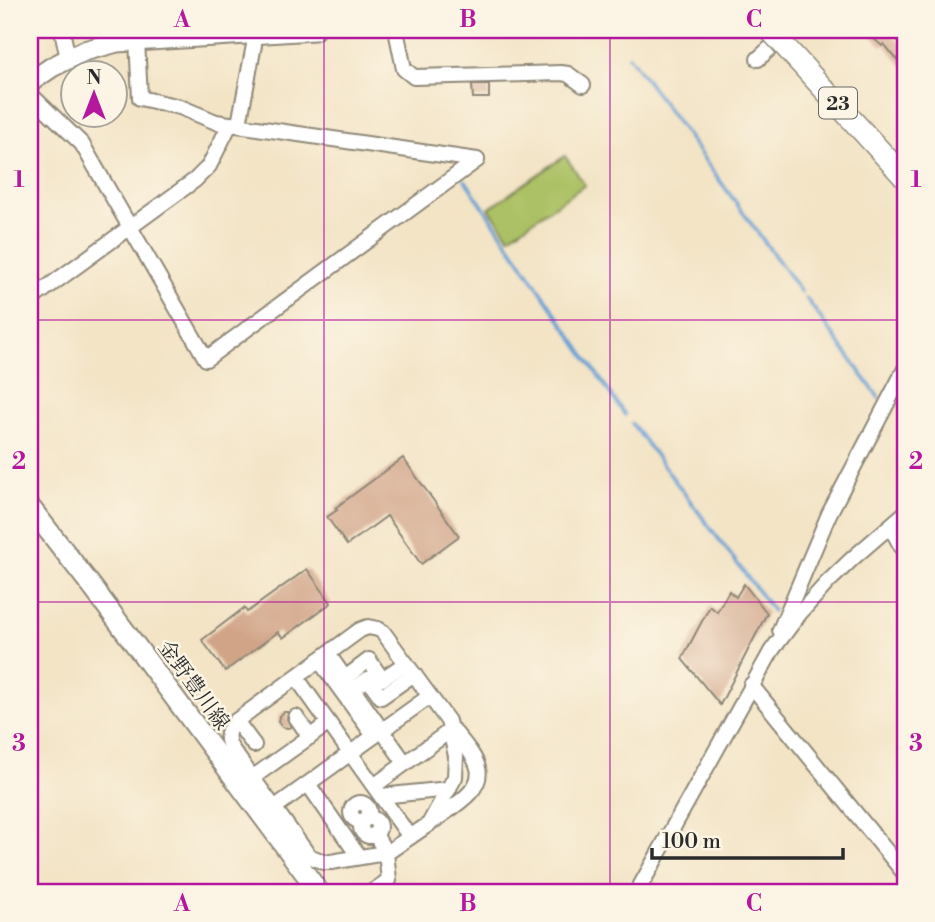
<svg xmlns="http://www.w3.org/2000/svg" width="935" height="922" font-family="'Libre Bodoni','Noto Serif JP',serif">
  <style>
    .green { fill: #acc165; stroke: #6c7648; stroke-width: 2 }
    .lines { fill: none; stroke-linecap: round; stroke-linejoin: round }
    .stream { stroke: #639fd3; stroke-width: 3.5 }
    .building { fill: #d1a488 }
    .minor-casing { stroke: #8f8878; stroke-width: 18 }
    .major-casing { stroke: #8f8878; stroke-width: 23 }
    .minor { stroke: #fff; stroke-width: 14 }
    .major { stroke: #fff; stroke-width: 19 }
    .highway-bridge-casing { stroke: #8f8878; stroke-width: 24; stroke-linecap: butt }
    .highway-bridge { stroke: #fff; stroke-width: 21 }
    .grid { fill: none; stroke: #b5179e; stroke-width: 2; stroke-opacity: 0.55 }
    .labels { text-anchor: middle; stroke-width: 5; stroke-linejoin: round; paint-order: stroke }
    .shield { fill: #fcf5e5; stroke: #6a6863; stroke-width: 2 }
    .shield-label { font-size: 19px; font-weight: bold; fill: #2b2b2b }
    .street-label { font-size: 21px; fill: #2b2b2b; stroke: #fcf5e5 }
    .neatline { fill: none; stroke: #b5179e; stroke-width: 2.5 }
    .grid-label { font-size: 23px; text-anchor: middle; font-weight: bold; fill: #b5179e }
  </style>
  <rect width="100%" height="100%" fill="#fcf5e5"/>
  <filter id="ink" filterUnits="userSpaceOnUse"><feTurbulence type="fractalNoise" baseFrequency=".0143" numOctaves="2"/><feDisplacementMap in="SourceGraphic" scale="14" xChannelSelector="R" yChannelSelector="G"/><feConvolveMatrix kernelMatrix="1 2 1 2 8 2 1 2 1" color-interpolation-filters="sRGB"/></filter>
  <filter id="wash" filterUnits="userSpaceOnUse"><feTurbulence type="fractalNoise" baseFrequency=".00686" numOctaves="4" result="noise"/><feDisplacementMap in="SourceGraphic" scale="28" xChannelSelector="R" yChannelSelector="G"/><feGaussianBlur stdDeviation="1.57" result="paint"/><feColorMatrix in="noise" values="0 0 0 0 0 0 0 0 0 0 0 0 0 0 0 0 0 1.4 0 .05"/><feComposite in="paint" operator="in"/></filter>
  <g filter="url(#wash)">
    <rect width="100%" height="100%" fill="#f3e4c6"/>
    <polygon class="green" points="565,156 585,185 509,237 489,208"/>
    <g class="lines">
      <g class="stream">
        <polyline points="629,56 801,292"/>
        <polyline points="465,180 625,415"/>
        <polyline points="806,298 879,398"/>
        <polyline points="632,424 773,611"/>
      </g>
    </g>
    <g id="blocks">
      <g class="building">
        <polygon points="864,30 898,30 893,35 905,49 905,69 884,44 882,46"/>
        <polygon points="472,85 489,85 489,98 473,98"/>
        <polygon points="403,458 459,536 421,564 387,516 347,545 327,517 337,510 335,508"/>
        <polygon points="307,569 331,603 283,638 278,632 225,671 202,640 244,608 247,612"/>
        <polygon points="744,584 767,613 720,705 682,659 710,606 717,612 729,591 736,597"/>
        <polygon points="284,712 288,712 287,719 291,727 288,728 282,727 278,722 279,716"/>
      </g>
    </g>
  </g>
  <g filter="url(#ink)">
    <use href="#blocks" fill-opacity="0" stroke="#8f8878" stroke-width="2"/>
    <g class="lines">
      <defs>
        <g id="minor">
          <polyline points="62,30 68,59"/>
          <polyline points="396,30 404,69 414,77 561,73 568,74 583,85"/>
          <polyline points="137,40 140,98 180,107 216,122 477,160"/>
          <polyline points="758,59 790,30"/>
          <polyline points="30,94 82,144 206,359 477,160"/>
          <polyline points="239,124 254,45 253,30"/>
          <polyline points="30,300 195,180 209,166 230,124"/>
          <polyline points="890,526 905,553"/>
          <path d="M368 627 378 629 383 632 448 721 456 756 455 777 429 824 391 850 379 854 331 862H324L309 856 231 748C225 737 227 729 236 721L360 630Z"/>
          <polyline points="780,630 829,514 905,369"/>
          <polyline points="328,654 405,763"/>
          <polyline points="319,660 374,736"/>
          <polyline points="296,677 410,837"/>
          <polyline points="345,678 369,660 382,679 406,663"/>
          <polyline points="751,685 905,874"/>
          <polyline points="353,689 368,679 381,697 414,674"/>
          <polyline points="296,717 310,737"/>
          <polyline points="236,721 254,745"/>
          <polyline points="252,778 329,723"/>
          <polyline points="308,784 359,857"/>
          <polyline points="374,786 451,730"/>
          <polyline points="381,796 449,789"/>
          <circle cx="360" cy="812" r="9"/>
          <polyline points="274,808 430,696"/>
          <circle cx="370" cy="827" r="9"/>
          <path d="M435 820C450 808 484 791 478 768 475 755 462 742 454 731"/>
          <polyline points="372,892 389,880 386,853 375,834"/>
          <polyline points="637,892 772,650 800,613 827,583 853,558 905,513"/>
        </g>
        <g id="major">
          <polyline points="30,82 52,67 84,51 117,42 314,30"/>
          <polyline points="30,507 93,588 319,892"/>
        </g>
      </defs>
      <use href="#minor" class="minor-casing"/>
      <use href="#major" class="major-casing"/>
      <use href="#minor" class="minor"/>
      <use href="#major" class="major"/>
      <defs>
        <polyline id="highway-bridge" points="770,30 905,178"/>
      </defs>
      <use href="#highway-bridge" class="highway-bridge-casing"/>
      <use href="#highway-bridge" class="highway-bridge"/>
    </g>
  </g>
  <path class="grid" d="M324 30V892M610 30V892M30 320H905M30 602H905"/>
  <g class="labels">
    <rect class="shield" x="819" y="87.5" width="38" height="31" rx="5"/>
    <g class="shield-label">
      <text x="838" y="110">23</text>
    </g>
    <g class="street-label">
      <text transform="translate(194 685) rotate(54)" y="7">金野豊川線</text>
    </g>
  </g>
  <rect width="935" height="922" fill="none" stroke="#fcf5e5" stroke-width="77"/>
  <g transform="translate(94 94)"><circle r="33" fill="#fcf5e5" stroke="#a8a49b" stroke-width="2"/>
  <path d="M0-5L12 26L0 18L-12 26Z" fill="#b5179e"/>
  <text y="-10" font-size="19" font-weight="bold" text-anchor="middle" fill="#2b2b2b">N</text>
  </g>
  <path d="M652 848v10h191v-10" fill="none" stroke="#2b2b2b" stroke-width="3.5"/>
  <text x="662" y="848" font-size="21" fill="#2b2b2b" stroke="#fcf5e5" stroke-width="5" paint-order="stroke">100 m</text>
  <rect x="38" y="38" width="859" height="846" class="neatline"/>
  <g class="grid-label">
    <text x="182" y="27">A</text>
    <text x="468" y="27">B</text>
    <text x="754" y="27">C</text>
    <text x="19" y="187">1</text>
    <text x="916" y="187">1</text>
    <text x="19" y="469">2</text>
    <text x="916" y="469">2</text>
    <text x="19" y="751">3</text>
    <text x="916" y="751">3</text>
    <text x="182" y="911">A</text>
    <text x="468" y="911">B</text>
    <text x="754" y="911">C</text>
  </g>
</svg>
